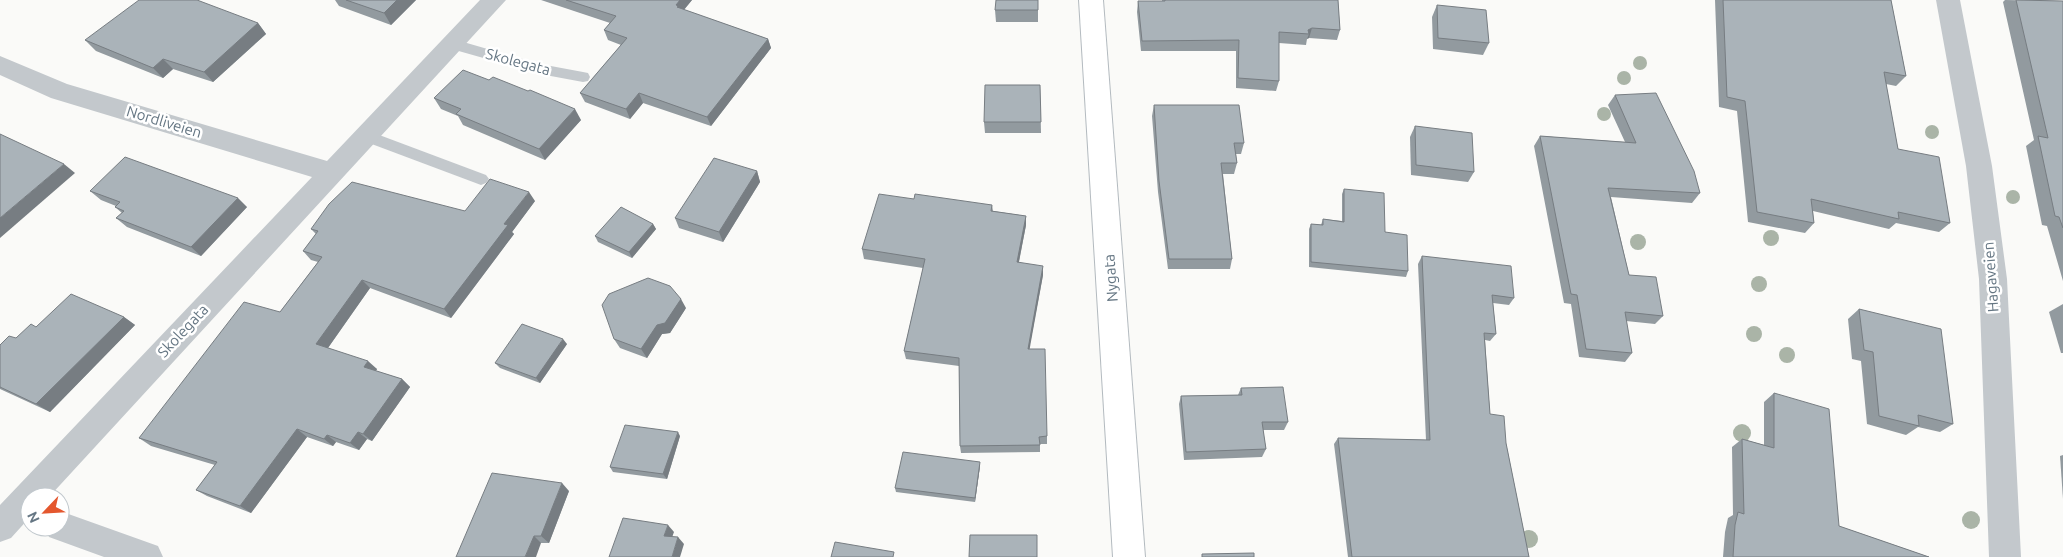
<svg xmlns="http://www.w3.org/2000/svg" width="2063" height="557" font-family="Ubuntu,sans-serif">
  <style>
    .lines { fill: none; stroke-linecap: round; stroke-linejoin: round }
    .secondary-casing { stroke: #b3babf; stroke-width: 2 }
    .service { fill: #c3c8cc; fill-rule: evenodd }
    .minor { fill: #c3c8cc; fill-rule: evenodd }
    .secondary { fill: #fff; fill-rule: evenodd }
    .tree { fill: #aab4a7 }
    .wall { fill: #929a9f }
    .shaded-wall { fill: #777d82 }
    .building { fill: #aab3b9; stroke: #777d82 }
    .labels { text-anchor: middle; stroke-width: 5; stroke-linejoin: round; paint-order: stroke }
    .street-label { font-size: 15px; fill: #657683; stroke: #fff }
  </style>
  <rect width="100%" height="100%" fill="#fafaf8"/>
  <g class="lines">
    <defs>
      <polygon id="secondary" points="1079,0 1103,0 1145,557 1113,557"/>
    </defs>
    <use href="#secondary" class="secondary-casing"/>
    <g class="service">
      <polygon points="453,39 540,64 583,72 588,73 590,77 588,81 583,82 540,74 448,48 446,44"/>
      <polygon points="366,130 486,175 489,179 486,183 481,185 361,140 359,136 361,132"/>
    </g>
    <g class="minor">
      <polygon points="480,0 506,0 49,497 30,497 30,517 11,538 0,542 0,505 312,177 51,98 0,75 0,56 67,84 327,161"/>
      <polygon points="1936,0 1960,0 1992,166 2007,279 2021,557 1989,557 1979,279 1966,166"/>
      <polygon points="60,511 158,546 163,557 104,557 49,537 45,527 60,527"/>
    </g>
    <use href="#secondary" class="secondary"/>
  </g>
  <g class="tree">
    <circle cx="1640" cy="63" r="7"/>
    <circle cx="1624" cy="78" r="7"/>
    <circle cx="1604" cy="114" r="7"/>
    <circle cx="1932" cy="132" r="7"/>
    <circle cx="2013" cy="197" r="7"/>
    <circle cx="1771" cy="238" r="8"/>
    <circle cx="1638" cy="242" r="8"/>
    <circle cx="1759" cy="284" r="8"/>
    <circle cx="1754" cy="334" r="8"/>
    <circle cx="1787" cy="355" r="8"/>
    <circle cx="1742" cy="433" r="9"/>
    <circle cx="1971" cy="520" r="9"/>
    <circle cx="1529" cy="539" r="9"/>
  </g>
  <g class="wall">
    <polygon points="335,0 416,0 391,25 339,6"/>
    <polygon points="541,0 692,0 684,10 768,39 771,48 711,126 643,103 630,119 585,102 580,93 621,45 608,40 604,30 610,23"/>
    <polygon points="1038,0 1038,22 996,22 995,10"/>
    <polygon points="1162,0 1338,0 1340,30 1337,40 1309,38 1307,39 1306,45 1279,43 1279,81 1276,91 1236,88 1236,51 1141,51 1137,12 1138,1 1162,1"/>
    <polygon points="1715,0 1891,0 1906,76 1896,86 1886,84 1898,149 1950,223 1939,232 1896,223 1889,229 1813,211 1814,223 1805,233 1748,222 1737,111 1719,107"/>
    <polygon points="2005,0 2063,1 2063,281 2047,226 2042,225 2026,146 2034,140 2003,2"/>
    <polygon points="1437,5 1489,43 1483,55 1433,49 1432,17"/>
    <polygon points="258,23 266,34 213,82 173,69 163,78 96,51 85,40"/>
    <polygon points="489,80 581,120 545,160 463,125 458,116 441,109 434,98"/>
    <polygon points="1040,85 1041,133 985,133 984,122"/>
    <polygon points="1615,95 1700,193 1692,203 1611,197 1629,275 1663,316 1655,324 1626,321 1632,353 1625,362 1579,357 1571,304 1564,303 1534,146 1540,136 1625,142 1608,105"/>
    <polygon points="1154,105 1244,143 1241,154 1236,154 1237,163 1234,174 1223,174 1232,259 1230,269 1168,269 1158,192 1152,116"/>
    <polygon points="1415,126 1474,172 1468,182 1411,175 1410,137"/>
    <polygon points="757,171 760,182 723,242 679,228 675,218"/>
    <polygon points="1344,189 1385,232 1408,271 1406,277 1309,267 1309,229 1311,224 1321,225 1323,219 1342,221 1342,194"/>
    <polygon points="90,191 247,207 201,256 127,227 116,218 122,213 115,207 116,206 101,200"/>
    <polygon points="914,199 992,205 993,211 1026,216 1026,225 1019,262 1043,275 1029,349 1047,436 1047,444 1040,444 1040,452 961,453 960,446 959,366 906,359 904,351 923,268 864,259 862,249"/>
    <polygon points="535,201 512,232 514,234 451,318 370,288 328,348 377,369 376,371 402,379 410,387 372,441 367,439 359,450 336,442 333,446 307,437 251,513 207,496 196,490 215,465 151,446 139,438 280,312 318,262 311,260 303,251 316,234 311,229 465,211"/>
    <polygon points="653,224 656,229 632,258 598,242 595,236"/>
    <polygon points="1422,256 1514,298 1509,305 1493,303 1496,334 1490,341 1485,340 1490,414 1506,443 1529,557 1348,557 1334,444 1338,438 1426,440 1418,264"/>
    <polygon points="2063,304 2063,353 2061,353 2049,312"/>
    <polygon points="686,308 670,333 662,334 647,358 620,348 614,339"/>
    <polygon points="1859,309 1953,424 1940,432 1918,427 1906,435 1867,424 1861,361 1852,359 1848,319"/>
    <polygon points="124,317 135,325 50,412 0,389 0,345 16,338 36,327"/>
    <polygon points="567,344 540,383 500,368 495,363"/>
    <polygon points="1241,388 1288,422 1284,430 1263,430 1266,449 1262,457 1184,460 1179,404 1181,396 1238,395"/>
    <polygon points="1774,393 1839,526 1929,557 1723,557 1725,532 1728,518 1733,515 1732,447 1742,439 1764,445 1764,402"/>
    <polygon points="680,436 667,479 613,472 610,467"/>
    <polygon points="2063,455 2063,499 2060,456"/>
    <polygon points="980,466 975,502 896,492 895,488"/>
    <polygon points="569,491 549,543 541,543 456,557"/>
  </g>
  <g class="shaded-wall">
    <polygon points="397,0 416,0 391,25 384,13"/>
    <polygon points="680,0 692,0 681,13 676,5"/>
    <polygon points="258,23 266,34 213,82 204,72"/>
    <polygon points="1312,28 1309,38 1307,39 1309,34 1308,30"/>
    <polygon points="768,39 771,48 711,126 707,117"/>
    <polygon points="163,59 173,69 163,78 153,68"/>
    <polygon points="639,93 643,103 630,119 626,109"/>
    <polygon points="575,109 581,120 545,160 539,149"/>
    <polygon points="64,164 75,173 0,238 0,218"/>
    <polygon points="757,171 760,182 723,242 719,232"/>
    <polygon points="529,192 535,201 512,232 514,234 451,318 444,309 504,224"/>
    <polygon points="238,198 247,207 201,256 191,247"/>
    <polygon points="1026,216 1026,225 1017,271 1017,262"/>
    <polygon points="653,224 656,229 632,258 629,252"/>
    <polygon points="1043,266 1043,275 1028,358 1028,349"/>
    <polygon points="362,280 370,288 325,352 316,344"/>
    <polygon points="681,299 686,308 670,333 662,334 647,358 641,349 657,325"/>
    <polygon points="124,317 135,325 50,412 36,404"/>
    <polygon points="563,339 567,344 540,383 536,378"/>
    <polygon points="368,361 377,369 373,375 364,367"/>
    <polygon points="402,379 410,387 372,441 363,434"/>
    <polygon points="297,429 307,437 251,513 240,506"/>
    <polygon points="358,432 367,439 359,450 350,443"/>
    <polygon points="678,432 680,436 667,479 663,474"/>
    <polygon points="327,435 336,442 333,446 324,439"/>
    <polygon points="980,462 980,466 975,502 975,498"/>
    <polygon points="562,483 569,491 549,543 541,536"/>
    <polygon points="668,525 674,532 670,543 664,536"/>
    <polygon points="534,536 541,543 536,557 525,557"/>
    <polygon points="678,537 684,544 680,557 672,557"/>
  </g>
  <g class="building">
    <polygon points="139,0 197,0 258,23 204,72 163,59 153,68 85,40"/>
    <polygon points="346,0 397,0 384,13"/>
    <polygon points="566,0 680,0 676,5 679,6 677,7 768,39 707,117 639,93 626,109 580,93 627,38 604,30 616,16"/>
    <polygon points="996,0 1038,0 1038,10 995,10"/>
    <polygon points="1165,0 1338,0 1340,30 1312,28 1308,30 1309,34 1279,32 1279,81 1238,78 1239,40 1142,41 1138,1 1165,1"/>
    <polygon points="1723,0 1891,0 1906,76 1884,72 1898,149 1939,157 1950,223 1898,212 1899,219 1811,199 1814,223 1757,212 1745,101 1727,97"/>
    <polygon points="2016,0 2063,1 2063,228 2059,217 2055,216 2038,136 2048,138"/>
    <polygon points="1437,5 1486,10 1489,43 1438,38"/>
    <polygon points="463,70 489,80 493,77 528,91 530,90 575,109 539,149 456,114 461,109 434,98"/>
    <polygon points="985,85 1040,85 1041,122 984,122"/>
    <polygon points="1656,93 1694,171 1700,193 1608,188 1629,275 1656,277 1663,316 1625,312 1632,353 1586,349 1577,295 1571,294 1540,136 1636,143 1615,95"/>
    <polygon points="1154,105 1239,105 1244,143 1234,143 1237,163 1221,163 1232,259 1169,259 1159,181"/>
    <polygon points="1415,126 1472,133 1474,172 1416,165"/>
    <polygon points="0,134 64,164 0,218"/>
    <polygon points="125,157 238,198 191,247 116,218 124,211 115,207 120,202 90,191"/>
    <polygon points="714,158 757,171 719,232 675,218"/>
    <polygon points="490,179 529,192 504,224 508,225 444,309 362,280 316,344 368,361 364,367 402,379 363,434 358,432 350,443 327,435 324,439 297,429 240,506 196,490 217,462 139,438 244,302 280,312 322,257 303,251 318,231 311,229 329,204 352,182 465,211"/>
    <polygon points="1344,189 1384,193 1385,232 1407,235 1408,271 1311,262 1311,224 1323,225 1323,219 1344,222"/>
    <polygon points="879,194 914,199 915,194 992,205 991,211 1026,216 1017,262 1043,266 1028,349 1045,349 1047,436 1039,437 1040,445 960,446 959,358 904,351 925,259 862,249"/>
    <polygon points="621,207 653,224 629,252 595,236"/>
    <polygon points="1422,256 1511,266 1514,298 1492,295 1496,334 1484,333 1490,414 1504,416 1506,443 1529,557 1352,557 1338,438 1430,440"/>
    <polygon points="648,278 670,286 681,299 665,323 657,325 641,349 614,339 602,305 609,294"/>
    <polygon points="71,294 124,317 36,404 0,387 0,345 9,336 16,338 31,324 36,327"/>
    <polygon points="1859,309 1941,329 1953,424 1918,415 1919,426 1879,416 1873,352 1864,350"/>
    <polygon points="522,324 563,339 536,378 495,363"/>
    <polygon points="1283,387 1288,422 1262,422 1266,449 1186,452 1181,396 1242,395 1241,388"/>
    <polygon points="1774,393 1829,409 1839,526 1929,557 1733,557 1735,525 1738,512 1744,514 1742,439 1774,448"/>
    <polygon points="625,425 678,432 663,474 610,467"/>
    <polygon points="903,452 980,462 975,498 895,488"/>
    <polygon points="492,473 562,483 541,536 534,536 525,557 456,557"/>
    <polygon points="623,518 668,525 664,536 678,537 672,557 609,557"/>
    <polygon points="970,535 1037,535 1037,557 969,557"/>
    <polygon points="835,542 894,552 893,557 831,557"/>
    <polygon points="1254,553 1254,557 1202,557 1202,554"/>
  </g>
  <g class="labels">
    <g class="street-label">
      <text transform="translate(518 62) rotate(15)" y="5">Skolegata</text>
      <text transform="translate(164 122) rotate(17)" y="5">Nordliveien</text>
      <text transform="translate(1991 277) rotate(-94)" y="5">Hagaveien</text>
      <text transform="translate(1111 278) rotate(-94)" y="5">Nygata</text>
      <text transform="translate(183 331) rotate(-47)" y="5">Skolegata</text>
    </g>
  </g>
  <g transform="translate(45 512) rotate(245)"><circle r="24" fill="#ffffff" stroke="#c1c8cd"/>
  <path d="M0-4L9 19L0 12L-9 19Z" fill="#e4572e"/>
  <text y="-8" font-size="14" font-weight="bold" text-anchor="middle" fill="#657683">N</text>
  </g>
</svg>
